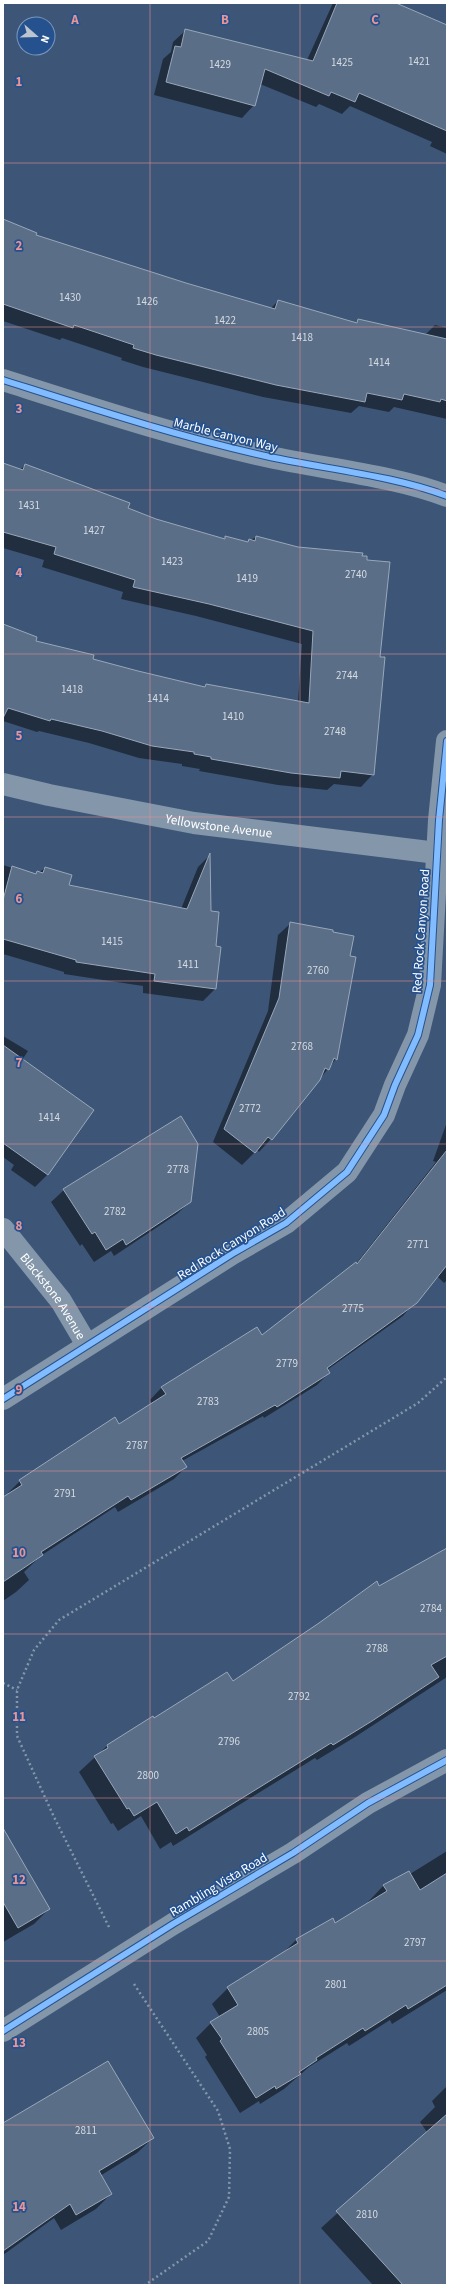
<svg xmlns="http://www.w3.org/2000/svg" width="450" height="2288" font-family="'Source Sans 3',sans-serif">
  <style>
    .shadow { fill: #0007 }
    .building { fill: #5a6e88; stroke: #99a7b8 }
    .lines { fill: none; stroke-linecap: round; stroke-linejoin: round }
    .path { stroke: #8496aa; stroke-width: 2.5; stroke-dasharray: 2 3; stroke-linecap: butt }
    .minor { stroke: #8496aa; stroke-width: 22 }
    .cycleway-casing { stroke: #25528f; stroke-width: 8 }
    .cycleway { stroke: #80bcff; stroke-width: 6 }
    .grid { fill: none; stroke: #ea9494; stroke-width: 1; stroke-opacity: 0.55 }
    .labels { text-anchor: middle; stroke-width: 3.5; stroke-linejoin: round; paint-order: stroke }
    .number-label { font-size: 11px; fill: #d6dbe1 }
    .street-label { font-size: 13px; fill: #fff; stroke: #25528f }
    .grid-label { font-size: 13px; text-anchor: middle; font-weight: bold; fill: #ea9494; stroke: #25528f; stroke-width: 3.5; stroke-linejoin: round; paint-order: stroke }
  </style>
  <rect width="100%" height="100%" fill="#3d5677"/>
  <g class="shadow">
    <polygon points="333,3 383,3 447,27 447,154 430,146 432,142 350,106 342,114 319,104 316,107 260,84 254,105 242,118 154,95 163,59 171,52 173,42 186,30 307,60"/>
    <polygon points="3,220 35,236 270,309 278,301 355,323 358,321 425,335 435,325 447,328 447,419 394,407 389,412 359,406 351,413 263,397 143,367 121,360 122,358 62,338 60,340 3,321"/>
    <polygon points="3,465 20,470 25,465 156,520 224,539 226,537 247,542 256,537 298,548 361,557 379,658 373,774 361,787 334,784 327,790 278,785 199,771 200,769 182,766 182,764 139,758 89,743 39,731 37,732 3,721 3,626 34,642 92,660 204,687 206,686 298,702 302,644 196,616 121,599 123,592 42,567 44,560 3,548"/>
    <polygon points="209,856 210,912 215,947 215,989 203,1001 143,993 143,986 64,974 64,972 3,954 3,865 35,875 45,868 67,886 181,909 198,867"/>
    <polygon points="291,923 336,1059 271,1139 259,1152 257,1150 242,1165 213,1142 268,1011 278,935"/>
    <polygon points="3,1036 28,1051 22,1060 93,1110 47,1175 35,1187 11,1170 14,1165 3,1157"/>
    <polygon points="447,1122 447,1280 444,1283 437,1276 403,1316 327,1370 329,1373 317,1385 264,1418 263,1416 182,1461 186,1467 174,1479 118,1512 115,1507 42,1555 24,1572 29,1580 16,1592 3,1601 3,1498 9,1495 8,1493 20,1481 119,1425 152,1404 150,1400 162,1387 261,1336 356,1264 436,1162 433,1161"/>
    <polygon points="64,1190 190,1202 177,1214 114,1256 111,1251 94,1262 82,1244 80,1246 51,1202"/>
    <polygon points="447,1549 447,1677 355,1737 317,1760 315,1758 173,1846 171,1842 160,1849 141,1816 118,1831 113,1823 111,1824 79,1772 107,1746 153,1717 154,1720 232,1682 379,1587"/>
    <polygon points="3,1830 49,1909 34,1924 3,1942"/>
    <polygon points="447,1851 447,1990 392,2024 390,2020 349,2046 347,2043 309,2067 284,2089 260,2104 259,2101 240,2113 205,2057 207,2055 196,2038 211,2023 220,2017 212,2004 228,1988 283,1953 296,1940 332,1919 335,1924 369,1903 368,1902 383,1886 408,1872 410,1874"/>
    <polygon points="447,2086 447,2285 373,2285 321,2228 427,2132 420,2122 435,2107 432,2101"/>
    <polygon points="3,2125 153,2138 137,2153 100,2176 111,2194 96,2209 61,2230 54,2218 3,2255"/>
  </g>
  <g class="building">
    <polygon points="337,3 396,3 447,25 447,131 359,93 355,102 331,92 329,96 265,69 255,106 166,82 175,46 181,47 185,29 313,61"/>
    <polygon points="3,219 37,233 36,235 186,283 275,309 278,300 357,323 358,319 447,339 447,401 441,399 440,402 404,394 402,400 367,393 365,402 276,385 156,355 133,348 134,345 74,325 73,328 3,304"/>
    <polygon points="3,463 23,470 25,464 130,503 128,508 156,519 225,539 225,536 248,542 249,539 255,541 256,536 298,547 363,553 362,556 367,556 367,560 390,562 380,657 385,657 374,775 341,771 340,778 291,773 211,759 211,757 194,754 194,752 152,746 102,731 51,719 50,721 8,708 3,718 3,624 37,637 36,641 94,655 93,659 138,671 205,687 206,684 309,703 313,631 209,604 133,587 135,580 54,554 56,547 3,532"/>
    <polygon points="210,853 211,911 219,912 216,946 221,947 216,989 154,981 155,974 76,962 76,960 3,939 3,900 12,866 36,874 37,871 43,873 45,867 72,875 69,885 187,909"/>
    <polygon points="290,922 333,930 333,932 354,936 350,956 356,957 337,1060 334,1058 329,1070 325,1068 320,1080 272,1140 268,1137 255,1153 224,1129 279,998"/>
    <polygon points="3,1045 94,1110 48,1175 3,1143"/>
    <polygon points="181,1116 198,1144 191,1202 126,1245 123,1239 106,1250 95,1232 92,1234 63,1189"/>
    <polygon points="447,1150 447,1265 417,1303 327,1368 330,1373 277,1407 275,1405 181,1458 187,1467 131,1500 128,1496 41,1552 43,1555 3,1582 3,1497 22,1485 19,1480 115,1417 119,1424 166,1394 161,1387 257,1327 262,1335 356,1262 357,1264"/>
    <polygon points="447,1548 447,1656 431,1665 439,1677 372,1721 333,1745 331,1743 189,1831 187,1827 176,1834 157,1802 134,1816 129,1808 127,1809 94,1756 108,1748 107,1745 153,1716 154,1718 227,1672 233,1681 319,1623 377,1581 379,1586"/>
    <polygon points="3,1828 50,1909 18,1928 3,1902"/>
    <polygon points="409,1871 420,1890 447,1873 447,1985 408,2009 406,2005 365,2031 363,2028 316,2058 317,2060 299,2072 301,2074 276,2089 275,2086 256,2098 220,2041 222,2039 210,2022 238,2005 227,1987 298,1943 296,1939 333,1918 335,1923 387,1891 383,1885"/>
    <polygon points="108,2061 154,2138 99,2171 112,2194 76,2215 70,2204 3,2251 3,2123"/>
    <polygon points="447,2114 447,2285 403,2285 336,2211"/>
  </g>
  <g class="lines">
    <g class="path">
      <polyline points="3,1683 17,1690"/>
      <polyline points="109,1927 54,1817 17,1736 17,1690 34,1650 59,1620 418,1403 447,1377"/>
      <polyline points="134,1984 218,2111 230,2149 229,2197 208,2241 145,2285"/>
    </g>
    <g class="minor">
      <path d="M3 380C91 408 179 437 270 457 326 469 395 476 447 496"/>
      <path id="s1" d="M3 784 49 795 194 823 437 853"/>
      <path id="s2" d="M3 1229 61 1301 87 1345"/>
      <polyline points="3,1399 232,1254 286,1223 347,1172 384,1115 395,1085 418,1035 430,985 439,820 447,741"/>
      <polyline points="3,2031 173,1924 293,1853 368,1803 447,1760"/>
    </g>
    <defs>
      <g id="cycleway">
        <path d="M3 380C91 408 179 437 270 457 326 469 395 476 447 496"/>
        <polyline points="3,1399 232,1254 286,1223 347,1172 384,1115 395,1085 418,1035 430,985 439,820 447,741"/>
        <polyline points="3,2031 173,1924 293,1853 368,1803 447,1760"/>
      </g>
    </defs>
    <use href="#cycleway" class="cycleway-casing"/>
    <use href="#cycleway" class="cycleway"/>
  </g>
  <path class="grid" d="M150 3V2285M300 3V2285M3 163H447M3 327H447M3 490H447M3 654H447M3 817H447M3 981H447M3 1144H447M3 1307H447M3 1471H447M3 1634H447M3 1798H447M3 1961H447M3 2125H447"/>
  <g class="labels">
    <g class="number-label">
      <text x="419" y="65">1421</text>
      <text x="342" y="66">1425</text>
      <text x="220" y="68">1429</text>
      <text x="70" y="301">1430</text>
      <text x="147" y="305">1426</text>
      <text x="225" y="324">1422</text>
      <text x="302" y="341">1418</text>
      <text x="379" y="366">1414</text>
      <text x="29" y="509">1431</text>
      <text x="94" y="534">1427</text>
      <text x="172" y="565">1423</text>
      <text x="356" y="578">2740</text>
      <text x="247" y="582">1419</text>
      <text x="347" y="679">2744</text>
      <text x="72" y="693">1418</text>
      <text x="158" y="702">1414</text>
      <text x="233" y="720">1410</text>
      <text x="335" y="735">2748</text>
      <text x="112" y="945">1415</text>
      <text x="188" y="968">1411</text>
      <text x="318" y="974">2760</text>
      <text x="302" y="1050">2768</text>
      <text x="250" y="1112">2772</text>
      <text x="49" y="1121">1414</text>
      <text x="178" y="1173">2778</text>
      <text x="115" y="1215">2782</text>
      <text x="418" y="1248">2771</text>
      <text x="353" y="1312">2775</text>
      <text x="287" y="1367">2779</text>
      <text x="208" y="1405">2783</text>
      <text x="137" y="1449">2787</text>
      <text x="65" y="1497">2791</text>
      <text x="431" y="1612">2784</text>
      <text x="377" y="1652">2788</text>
      <text x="299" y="1700">2792</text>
      <text x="229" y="1745">2796</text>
      <text x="148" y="1779">2800</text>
      <text x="415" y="1946">2797</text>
      <text x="336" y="1988">2801</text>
      <text x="258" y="2035">2805</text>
      <text x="86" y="2134">2811</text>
      <text x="367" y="2218">2810</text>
    </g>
    <g class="street-label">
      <text transform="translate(226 434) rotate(14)" y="5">Marble Canyon Way</text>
      <text dy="5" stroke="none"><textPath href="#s1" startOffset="220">Yellowstone Avenue</textPath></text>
      <text transform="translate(420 931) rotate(-86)" y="5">Red Rock Canyon Road</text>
      <text transform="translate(231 1243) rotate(-32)" y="5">Red Rock Canyon Road</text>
      <text dy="5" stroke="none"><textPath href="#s2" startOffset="84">Blackstone Avenue</textPath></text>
      <text transform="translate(218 1884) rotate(-31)" y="5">Rambling Vista Road</text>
    </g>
  </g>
  <g class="grid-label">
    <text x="75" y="24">A</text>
    <text x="225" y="24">B</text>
    <text x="375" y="24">C</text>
    <text x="19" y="86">1</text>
    <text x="19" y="250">2</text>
    <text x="19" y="413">3</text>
    <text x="19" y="577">4</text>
    <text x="19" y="740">5</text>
    <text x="19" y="903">6</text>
    <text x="19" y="1067">7</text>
    <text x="19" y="1230">8</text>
    <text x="19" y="1394">9</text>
    <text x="19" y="1557">10</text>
    <text x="19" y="1721">11</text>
    <text x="19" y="1884">12</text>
    <text x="19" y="2047">13</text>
    <text x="19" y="2211">14</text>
  </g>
  <rect width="450" height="2288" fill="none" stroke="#ffffff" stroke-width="8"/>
  <g transform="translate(36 36) rotate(110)"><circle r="19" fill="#25528f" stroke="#7c97bc"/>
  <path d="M0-3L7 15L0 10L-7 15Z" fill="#bbc4cf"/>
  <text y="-6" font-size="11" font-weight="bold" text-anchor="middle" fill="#ffffff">N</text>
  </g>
</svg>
